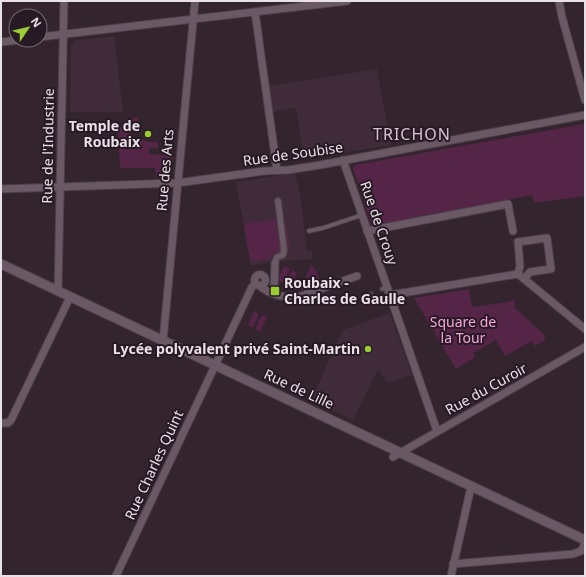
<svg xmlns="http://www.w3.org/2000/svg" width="586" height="577" font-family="'Noto Sans',sans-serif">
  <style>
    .built { fill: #3f2b39 }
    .green { fill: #552548 }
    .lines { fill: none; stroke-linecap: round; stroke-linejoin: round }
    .service-casing { stroke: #4c4048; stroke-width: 5.5 }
    .pedestrian-casing { stroke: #4c4048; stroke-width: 8 }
    .minor-casing { stroke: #4c4048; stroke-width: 9 }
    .tertiary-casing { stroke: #4c4048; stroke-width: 11 }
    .service { stroke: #6a5964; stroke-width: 3.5 }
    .pedestrian { stroke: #6a5964; stroke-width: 5.5 }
    .minor { stroke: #6a5964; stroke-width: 7 }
    .tertiary { stroke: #6a5964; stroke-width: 9 }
    .poi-dot { fill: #9acb34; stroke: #281a24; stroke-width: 1.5 }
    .labels { text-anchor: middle; stroke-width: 4; stroke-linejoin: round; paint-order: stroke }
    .poi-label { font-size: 14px; font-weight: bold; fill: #eae0e7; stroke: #281a24; text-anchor: end }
    .street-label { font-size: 14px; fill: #eae0e7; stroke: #281a24 }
    .park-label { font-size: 14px; fill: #f7a3dd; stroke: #281a24 }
    .quarter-label { font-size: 16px; letter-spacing: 1px; fill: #d8c4d1; stroke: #281a24 }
  </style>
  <rect width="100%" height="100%" fill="#33242e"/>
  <g class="built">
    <polygon points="114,36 123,112 70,112 71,45 75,40"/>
    <polygon points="377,69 391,145 304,159 296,108 273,112 269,86"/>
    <polygon points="295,173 301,199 307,251 312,251 313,259 263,263 251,266 236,182"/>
    <polygon points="390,313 412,375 387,383 378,369 353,420 311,400 343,330"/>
  </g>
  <g class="green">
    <polygon points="138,117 138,126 135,126 131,129 131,135 137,141 138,140 143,141 143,140 148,142 158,142 158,148 149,148 149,154 173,156 171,173 168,176 156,177 155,168 120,168 118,126 121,126 127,119"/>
    <polygon points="584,124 585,196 534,203 532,195 372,226 353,168 355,165"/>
    <polygon points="276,219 281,253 271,254 271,259 250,261 244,224"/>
    <polygon points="284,227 287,227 290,250 287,250"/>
    <polygon points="312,264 314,270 316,270 321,283 301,290 300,288"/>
    <polygon points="284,266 290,269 283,283 278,280"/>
    <polygon points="292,270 297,273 291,287 285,284"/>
    <polygon points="469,289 472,307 509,302 512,300 514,301 515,304 514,307 546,336 544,338 545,340 535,346 532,341 505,356 496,340 473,353 475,357 456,369 414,298"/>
    <polygon points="366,297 369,299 371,303 362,307 360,299"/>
    <polygon points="254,311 259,314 253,328 248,325"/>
    <polygon points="262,315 267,317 260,332 255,329"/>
  </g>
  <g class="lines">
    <defs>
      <g id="service">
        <polyline points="309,231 323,228 362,215"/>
        <polyline points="382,289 387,287"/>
        <polyline points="364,296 371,294"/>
      </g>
      <polyline id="pedestrian" points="275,263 277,257 283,255 284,250 278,201"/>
      <g id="minor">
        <polyline points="559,1 562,17 585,100"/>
        <polyline points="255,12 277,170"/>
        <polyline points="40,37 347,1"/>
        <polyline points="1,42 19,40"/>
        <polyline points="343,160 437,431"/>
        <polyline points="1,189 177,183 264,171 288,170 320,165 585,115"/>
        <polyline points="367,231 508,204 513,231"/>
        <polyline points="518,274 520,266 518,242 547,238 551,269 530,272 524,279"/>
        <circle cx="260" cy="280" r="5.5"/>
        <path d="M260 286C268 294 285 298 296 298L357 276"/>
        <polyline points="58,291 64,1"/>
        <polyline points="274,293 275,263"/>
        <polyline points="390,295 518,274 585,329"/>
        <polyline points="163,341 195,1"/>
        <polyline points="1,423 8,423 11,420 70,297"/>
        <polyline points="393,457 585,347"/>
        <polyline points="453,564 573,554 581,551 585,544"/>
        <polyline points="116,576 252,287 256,284"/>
        <polyline points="451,576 471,487"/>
      </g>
      <polyline id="tertiary" points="1,264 585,540"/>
    </defs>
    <use href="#service" class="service-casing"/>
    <use href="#pedestrian" class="pedestrian-casing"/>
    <use href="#minor" class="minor-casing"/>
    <use href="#tertiary" class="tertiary-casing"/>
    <use href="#service" class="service"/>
    <use href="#pedestrian" class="pedestrian"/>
    <use href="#minor" class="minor"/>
    <use href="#tertiary" class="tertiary"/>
  </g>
  <g class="poi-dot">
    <circle cx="148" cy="134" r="4"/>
    <rect x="270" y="286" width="10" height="10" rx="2"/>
    <circle cx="368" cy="349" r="4"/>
  </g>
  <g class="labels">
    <g class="poi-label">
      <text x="140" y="131">Temple de<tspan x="140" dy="16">Roubaix</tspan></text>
      <text x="284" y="288" text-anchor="start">Roubaix -<tspan x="284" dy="16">Charles de Gaulle</tspan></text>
      <text x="360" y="354">Lycée polyvalent privé Saint-Martin</text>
    </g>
    <g class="street-label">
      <text transform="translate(48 146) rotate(-89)" y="5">Rue de l'Industrie</text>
      <text transform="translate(293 154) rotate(-8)" y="5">Rue de Soubise</text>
      <text transform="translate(165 170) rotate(-85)" y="5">Rue des Arts</text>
      <text transform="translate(379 223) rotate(71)" y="5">Rue de Crouy</text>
      <text transform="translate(299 389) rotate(25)" y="5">Rue de Lille</text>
      <text transform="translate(486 389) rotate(-29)" y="5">Rue du Curoir</text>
      <text transform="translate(154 465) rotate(-65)" y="5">Rue Charles Quint</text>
    </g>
    <g class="park-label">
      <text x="463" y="327">Square de<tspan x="463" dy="16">la Tour</tspan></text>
    </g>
    <g class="quarter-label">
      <text x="412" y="140">TRICHON</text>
    </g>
  </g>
  <rect width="586" height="577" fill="none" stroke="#eae0e7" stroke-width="4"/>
  <g transform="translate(28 28) rotate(55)"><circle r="19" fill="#281a24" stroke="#766972"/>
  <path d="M0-3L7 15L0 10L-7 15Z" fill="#9acb34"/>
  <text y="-6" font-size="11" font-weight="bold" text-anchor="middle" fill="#eae0e7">N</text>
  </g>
</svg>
